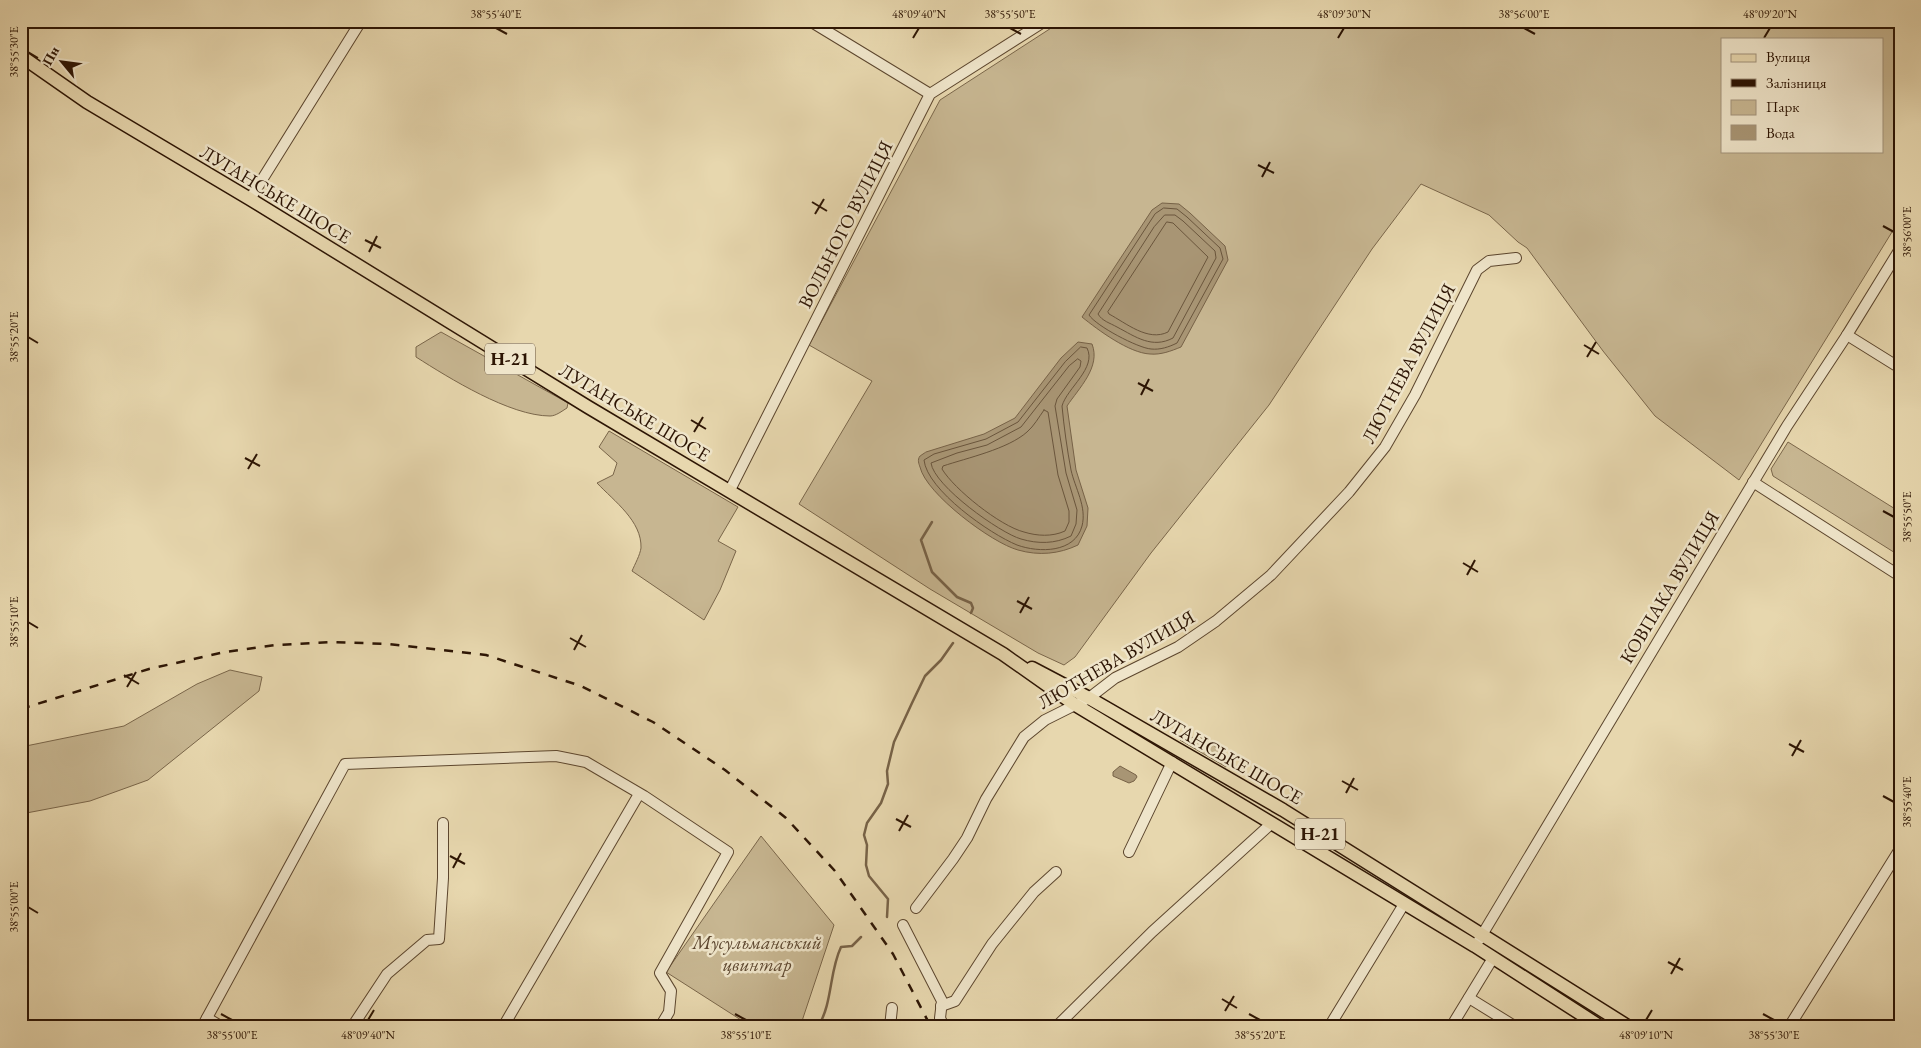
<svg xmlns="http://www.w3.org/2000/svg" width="1921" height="1048" font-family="'EB Garamond',serif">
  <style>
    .green { fill: #c7b691; stroke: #7a664a; fill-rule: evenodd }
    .water { fill: #a89574; stroke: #776247 }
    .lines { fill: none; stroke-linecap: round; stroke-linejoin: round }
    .shore { stroke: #6a553c; stroke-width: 1 }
    .stream { stroke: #776247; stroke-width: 2.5 }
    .minor-casing { stroke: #5c462e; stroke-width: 12 }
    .major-casing { stroke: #2d1504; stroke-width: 15 }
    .minor { stroke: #efe5ca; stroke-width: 10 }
    .major { stroke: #e7d7ae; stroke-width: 12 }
    .rail { stroke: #2d1504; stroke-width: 2.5; stroke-dasharray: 9 9; stroke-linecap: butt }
    .ticks { fill: none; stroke: #2d1504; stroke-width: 2 }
    .labels { text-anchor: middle; stroke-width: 5; stroke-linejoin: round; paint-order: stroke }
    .shield { fill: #efe5ca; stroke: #67533f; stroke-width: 1 }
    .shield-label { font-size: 18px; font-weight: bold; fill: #2d1504 }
    .street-label { font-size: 19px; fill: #2d1504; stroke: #efe5ca }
    .park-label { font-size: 19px; font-style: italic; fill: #5b452e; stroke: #efe5ca }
    .neatline { fill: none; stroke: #2d1504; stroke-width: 2 }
    .ticks-label { font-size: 12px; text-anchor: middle; fill: #2d1504 }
  </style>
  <rect width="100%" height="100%" fill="#e7d7ae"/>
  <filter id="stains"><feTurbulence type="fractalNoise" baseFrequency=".004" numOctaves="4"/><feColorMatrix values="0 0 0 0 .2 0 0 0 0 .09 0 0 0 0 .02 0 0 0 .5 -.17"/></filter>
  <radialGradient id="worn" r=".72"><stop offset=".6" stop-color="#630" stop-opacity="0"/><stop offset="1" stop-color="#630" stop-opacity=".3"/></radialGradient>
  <g class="green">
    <path d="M1062 21H1900V219L1739 480 1655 416 1603 351 1527 248 1518 242 1489 215 1421 184 1372 249 1269 405 1151 553 1075 657 1064 665 1038 653 930 589 799 504 872 381 809 345 940 100ZM1722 39H1882V151H1722Z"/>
    <path d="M441 332 568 403 567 408C562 411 556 416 550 416 510 416 449 378 416 357V347Z"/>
    <path d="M609 431 738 507 718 541 736 551 720 590 704 620 632 571C635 564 640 555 641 548 642 521 614 501 597 483L613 475 617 463 599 447Z"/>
    <polygon points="1788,442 1900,512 1900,556 1773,476 1771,469"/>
    <polygon points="230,670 262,677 259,691 148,780 90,801 21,814 21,747 124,726 197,684"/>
    <polygon points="1200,737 1215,746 1227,765 1226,767 1180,740 1182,738"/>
    <polygon points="761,836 834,925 800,1027 752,1027 666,972"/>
  </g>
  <g class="water">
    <path d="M1162 203 1179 204 1190 213 1225 246 1228 260 1181 347C1171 351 1161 355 1150 354 1129 353 1098 330 1082 317L1152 210Z"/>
    <path d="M1078 342 1092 344C1101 367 1079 388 1067 406L1076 470 1088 508 1087 526 1078 545C1059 554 1039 556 1018 550 992 543 926 494 920 467 919 464 917 460 920 456 920 456 926 452 926 452L984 434 1015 418 1061 358Z"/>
    <polygon points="1120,766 1136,775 1137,777 1134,781 1129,783 1113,776 1113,772"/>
  </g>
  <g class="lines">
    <g class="shore">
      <path d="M1164 208 1177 209 1187 217 1220 248 1223 259 1177 343C1169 347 1160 350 1151 349 1138 348 1096 326 1089 315L1155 214Z"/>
      <path d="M1165 215H1175L1183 221 1215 251 1216 258 1173 338C1152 349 1136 337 1117 327 1110 323 1102 321 1098 314L1154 227Z"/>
      <path d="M1167 222 1173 223 1208 257 1168 332C1148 342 1126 323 1109 314L1108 312Z"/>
      <path d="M1081 347 1087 348C1097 368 1067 388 1062 406 1064 427 1067 449 1071 470 1075 488 1087 507 1082 526 1075 553 1039 553 1017 545 990 534 927 490 924 460L934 454 986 439 1018 422 1065 362Z"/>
      <path d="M1078 359 1081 361 1080 367 1057 399 1055 406 1066 473 1077 510 1076 524 1071 536C1055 544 1038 544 1021 539 1000 533 934 486 931 463L957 453 987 445 1021 427 1069 366Z"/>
      <path d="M1044 410 1048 412 1058 475 1069 511V522L1065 531C1052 537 1037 536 1024 532 1000 526 954 489 942 469L943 466C967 458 1008 449 1027 432 1034 426 1039 417 1044 410Z"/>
    </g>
    <g class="stream">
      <polyline points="932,522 921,540 932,572 957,597 971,603 973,608 971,613"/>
      <polyline points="887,917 888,899 869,876 866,865 867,845 864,835 867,823 881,803 888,784 887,771 894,742 912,703 925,676 941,660 953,643"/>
      <path d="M818 1027C833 1002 829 972 841 947L852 946 861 937"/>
    </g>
    <defs>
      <g id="minor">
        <polyline points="810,21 930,94"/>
        <polyline points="250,199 361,21"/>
        <polyline points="1847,335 1900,368"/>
        <polyline points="1753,482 1900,576"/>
        <polyline points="730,490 930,94 1045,21"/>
        <polyline points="1129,852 1172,762"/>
        <polyline points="916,908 953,859 967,838 986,799 1024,737 1045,720 1089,698 1115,678 1178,647 1216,621 1271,575 1349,492 1385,447 1415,395 1477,270 1489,261 1516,258"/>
        <polyline points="903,925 942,1001 940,1018 944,1027"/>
        <polyline points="1479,940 1787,426 1847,335 1900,249"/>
        <polyline points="1469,998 1516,1027"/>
        <polyline points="941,1006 955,1001 992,944 1034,892 1056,872"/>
        <polyline points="207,1018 222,1027"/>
        <polyline points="202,1027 345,764 556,756 586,762 644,796 728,852 660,973 671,991 669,1012 660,1027"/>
        <polyline points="352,1027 387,974 427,940 439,939 443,878 443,823"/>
        <polyline points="503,1027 639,794"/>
        <polyline points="890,1027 892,1008"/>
        <polyline points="1056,1027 1152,932 1272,823"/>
        <polyline points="1329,1027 1404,904"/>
        <polyline points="1451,1027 1493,958"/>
        <polyline points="1789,1027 1900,849"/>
      </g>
      <g id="major">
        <polyline points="21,56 87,102 250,199 588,407 1003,654 1074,704 1475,946 1601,1027"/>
        <polyline points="1032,668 1089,698 1283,810 1629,1027"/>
      </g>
    </defs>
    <use href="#minor" class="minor-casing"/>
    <use href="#major" class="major-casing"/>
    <use href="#minor" class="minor"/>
    <use href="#major" class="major"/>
    <polyline class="rail" points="21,709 149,669 225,652 276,645 332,642 389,644 486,655 581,686 653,722 725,770 786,818 835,871 893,954 931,1027"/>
  </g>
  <path class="ticks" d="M496 28 507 34M1010 28 1021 34M1524 28 1535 34M913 38 919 28M1338 38 1344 28M1764 38 1770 28M28 52 38 58M1258 165 1274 173M1262 177 1270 162M812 202 827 211M815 214 824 199M1883 226 1894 232M365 240 381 248M369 252 377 236M28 337 38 343M1584 345 1599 354M1587 357 1596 342M1138 383 1153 391M1141 395 1149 379M691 420 706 429M694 432 703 417M245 458 260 466M248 469 257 454M1883 511 1894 517M1463 563 1478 572M1467 575 1475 560M1017 601 1032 609M1020 613 1029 597M28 622 38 628M570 638 586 647M574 650 582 635M124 675 139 684M127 687 136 672M1789 744 1804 752M1792 756 1801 740M1342 781 1358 790M1346 793 1354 778M1883 796 1894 802M896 819 911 827M899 831 908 815M450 856 465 864M453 868 461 853M28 907 38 913M1668 962 1683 970M1671 974 1680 958M1222 999 1237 1008M1225 1011 1234 996M221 1014 232 1020M735 1014 746 1020M1249 1014 1260 1020M1763 1014 1774 1020M368 1020 374 1010M1646 1020 1652 1010"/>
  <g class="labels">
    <g class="shield">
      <rect x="485" y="343.5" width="50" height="31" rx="4"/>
      <rect x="1295" y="818.5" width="50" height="31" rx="4"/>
    </g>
    <g class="shield-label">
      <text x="510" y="365">Н-21</text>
      <text x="1320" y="840">Н-21</text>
    </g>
    <g class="street-label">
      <text transform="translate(276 194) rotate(31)" y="7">ЛУГАНСЬКЕ ШОСЕ</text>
      <text transform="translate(845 224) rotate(-63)" y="7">ВОЛЬНОГО ВУЛИЦЯ</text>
      <text transform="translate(1408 363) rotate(-62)" y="7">ЛЮТНЕВА ВУЛИЦЯ</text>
      <text transform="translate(635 412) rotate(31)" y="7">ЛУГАНСЬКЕ ШОСЕ</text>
      <text transform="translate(1669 587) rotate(-59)" y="7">КОВПАКА ВУЛИЦЯ</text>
      <text transform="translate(1116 659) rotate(-30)" y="7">ЛЮТНЕВА ВУЛИЦЯ</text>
      <text transform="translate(1227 756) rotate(30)" y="7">ЛУГАНСЬКЕ ШОСЕ</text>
    </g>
    <g class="park-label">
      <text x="757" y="949">Мусульманський<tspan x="757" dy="22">цвинтар</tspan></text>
    </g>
  </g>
  <rect width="1921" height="1048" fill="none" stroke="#e7d7ae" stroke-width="55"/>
  <rect x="1721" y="38" width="162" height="115" fill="#efe5ca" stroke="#a1927b"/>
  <rect x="1731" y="54" width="25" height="8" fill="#e7d7ae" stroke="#a1927b"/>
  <text x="1766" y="62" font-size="15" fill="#2d1504">Вулиця</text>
  <rect x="1731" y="79" width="25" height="8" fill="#2d1504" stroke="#a1927b"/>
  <text x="1766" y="88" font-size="15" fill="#2d1504">Залізниця</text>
  <rect x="1731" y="100" width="25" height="15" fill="#c7b691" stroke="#a1927b"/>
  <text x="1766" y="112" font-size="15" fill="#2d1504">Парк</text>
  <rect x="1731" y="125" width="25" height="15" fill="#a89574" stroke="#a1927b"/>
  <text x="1766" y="138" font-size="15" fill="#2d1504">Вода</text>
  <g transform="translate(62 62) rotate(299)" stroke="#efe5ca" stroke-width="4" paint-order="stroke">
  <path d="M0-4L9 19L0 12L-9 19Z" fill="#2d1504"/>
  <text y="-8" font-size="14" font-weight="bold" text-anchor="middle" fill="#2d1504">Пн</text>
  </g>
  <rect x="28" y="28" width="1866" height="992" class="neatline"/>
  <g class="ticks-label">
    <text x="496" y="18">38°55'40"E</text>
    <text x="919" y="18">48°09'40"N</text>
    <text x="1010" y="18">38°55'50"E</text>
    <text x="1344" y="18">48°09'30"N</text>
    <text x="1524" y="18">38°56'00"E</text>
    <text x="1770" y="18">48°09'20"N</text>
    <text transform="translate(14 52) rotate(-90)" y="4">38°55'30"E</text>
    <text transform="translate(1907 232) rotate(-90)" y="4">38°56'00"E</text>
    <text transform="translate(14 337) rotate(-90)" y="4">38°55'20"E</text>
    <text transform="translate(1907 517) rotate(-90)" y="4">38°55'50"E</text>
    <text transform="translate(14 622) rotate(-90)" y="4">38°55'10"E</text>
    <text transform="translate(1907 802) rotate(-90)" y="4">38°55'40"E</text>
    <text transform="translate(14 907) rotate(-90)" y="4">38°55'00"E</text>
    <text x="232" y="1039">38°55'00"E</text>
    <text x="368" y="1039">48°09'40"N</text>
    <text x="746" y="1039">38°55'10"E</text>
    <text x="1260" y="1039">38°55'20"E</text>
    <text x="1646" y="1039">48°09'10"N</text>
    <text x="1774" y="1039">38°55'30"E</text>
  </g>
  <rect width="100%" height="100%" filter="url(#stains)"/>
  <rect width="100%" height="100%" fill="url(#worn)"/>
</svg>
